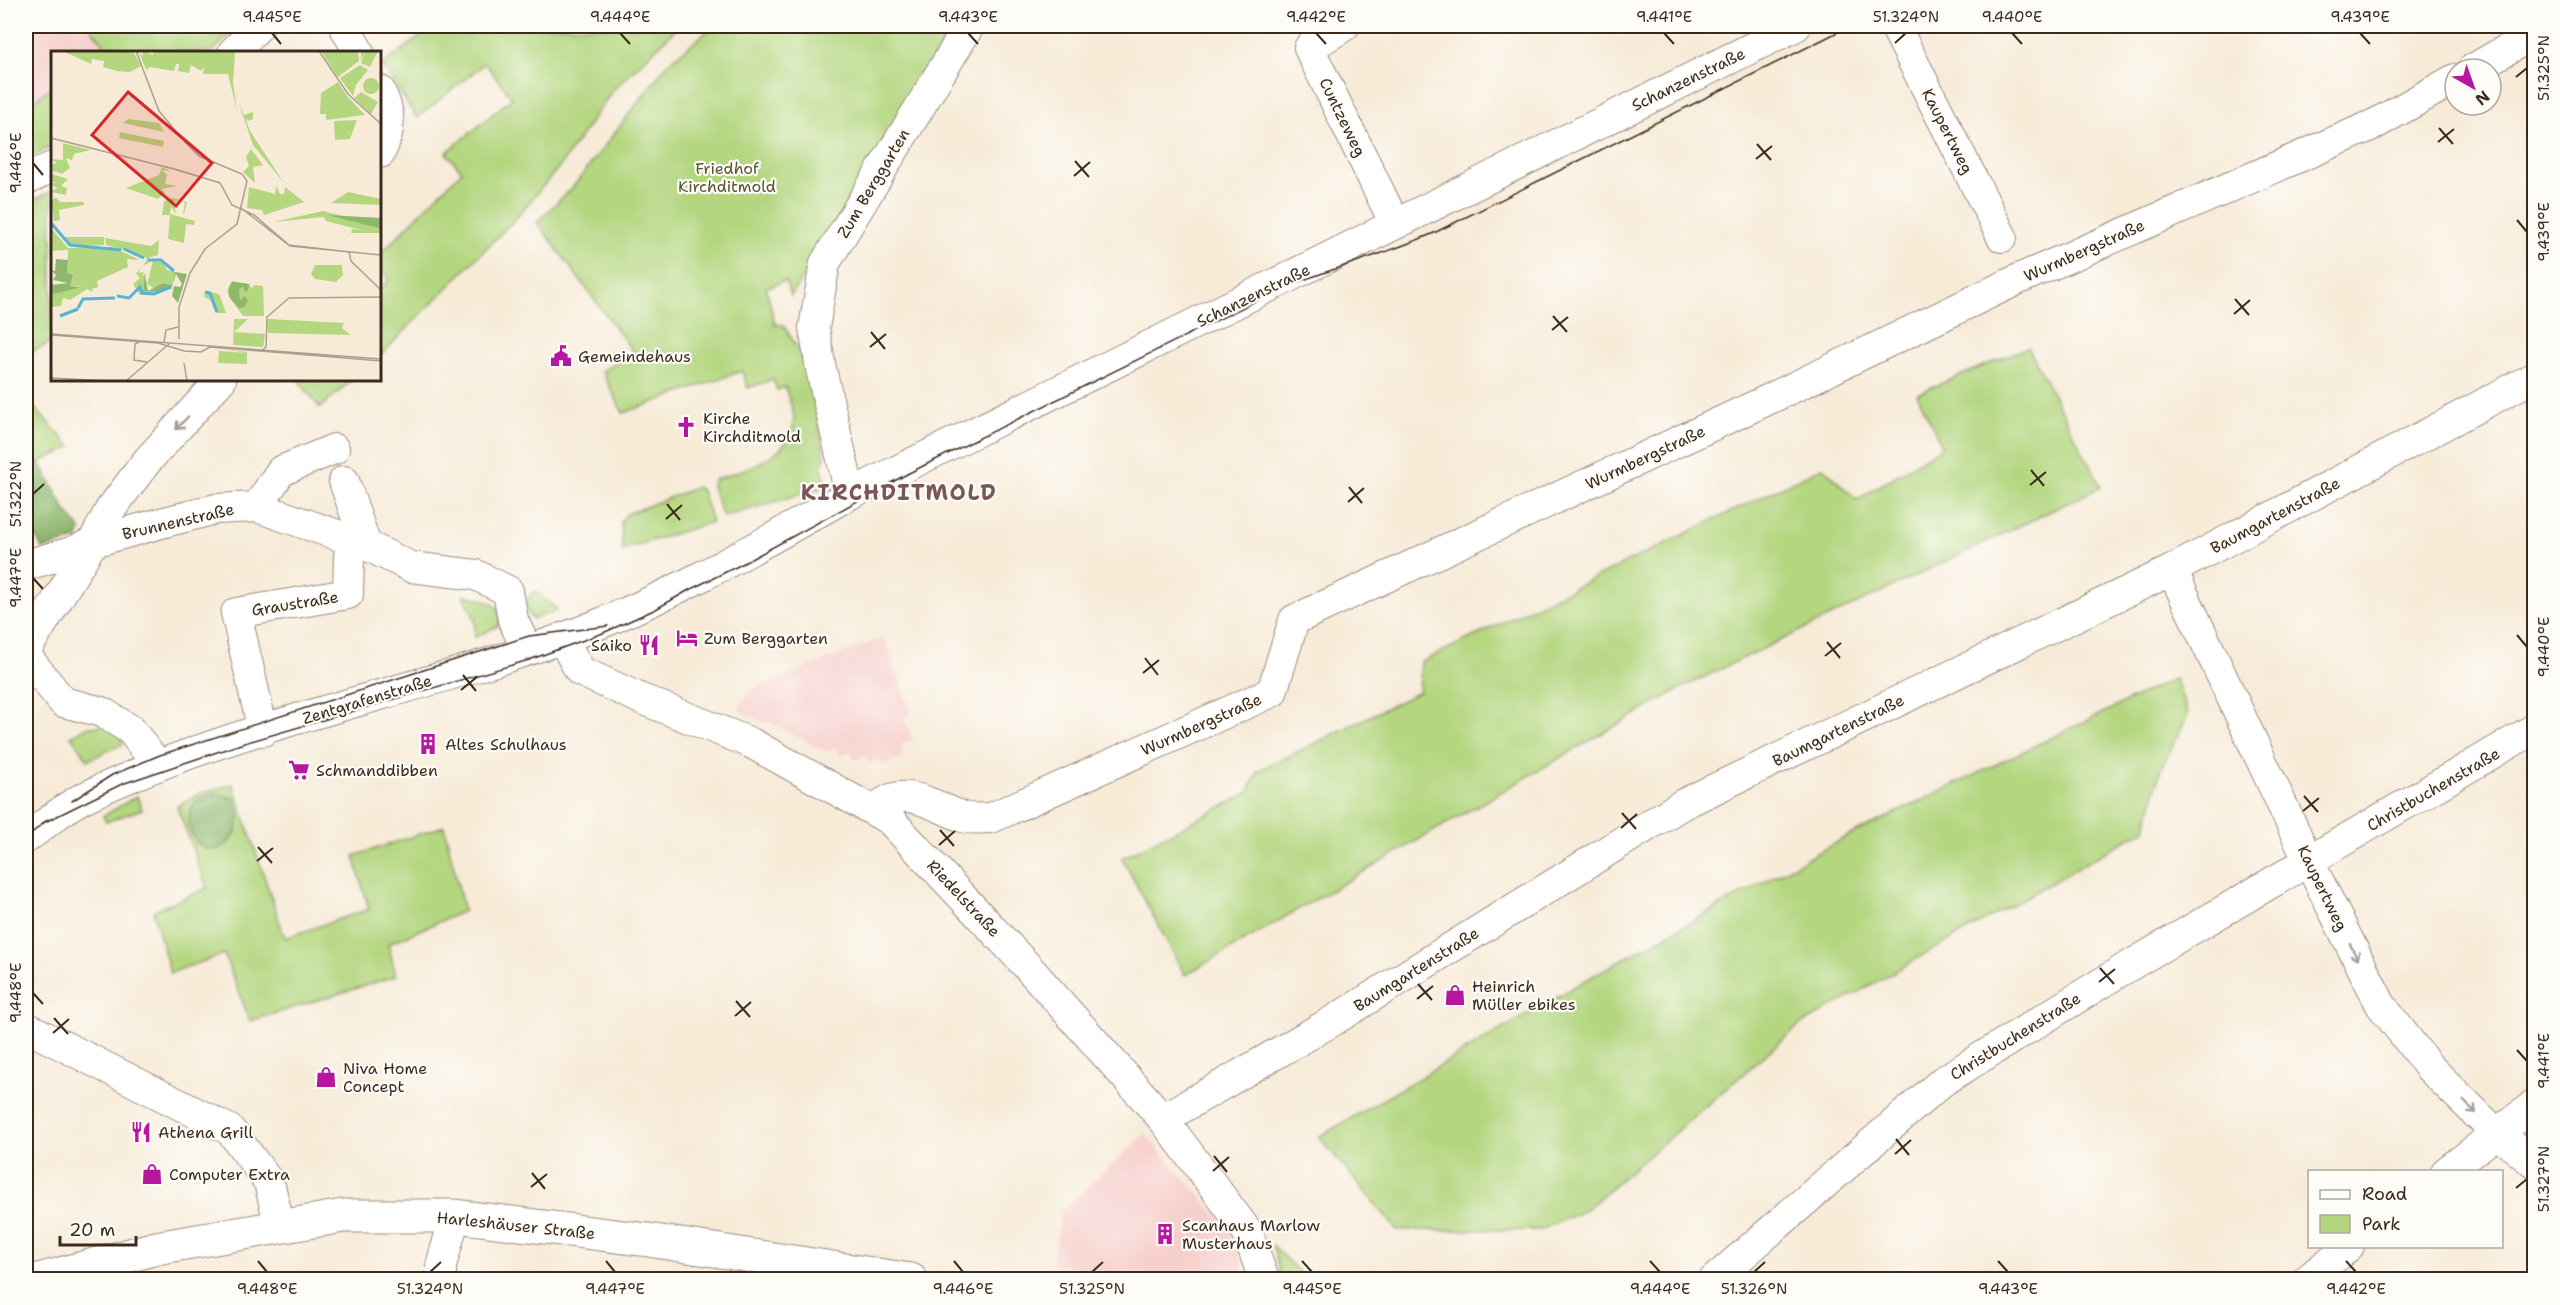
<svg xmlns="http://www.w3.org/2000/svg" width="2560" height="1305" font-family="'Shantell Sans',sans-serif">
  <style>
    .built { fill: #f7d0cd }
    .green { fill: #b3d67f; stroke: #77804e; stroke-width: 1.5 }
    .forest { fill: #8eb76e; stroke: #647046; stroke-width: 1.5 }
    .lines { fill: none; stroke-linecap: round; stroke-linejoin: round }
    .minor-casing { stroke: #998a7b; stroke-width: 32 }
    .major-casing { stroke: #998a7b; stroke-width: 35 }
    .minor { stroke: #fff; stroke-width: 30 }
    .major { stroke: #fff; stroke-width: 33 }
    .tram { stroke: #3b2a1e; stroke-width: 1.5 }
    .oneway { stroke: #a79f9a }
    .ticks { fill: none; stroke: #3b2a1e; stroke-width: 2 }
    .labels { text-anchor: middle; stroke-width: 4.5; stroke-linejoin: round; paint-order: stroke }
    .street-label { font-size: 16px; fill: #3b2a1e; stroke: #fdfcf7 }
    .park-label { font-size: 16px; fill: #595536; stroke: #fdfcf7 }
    .poi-label { font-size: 16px; fill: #3b2a1e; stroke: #fdfcf7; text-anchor: start }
    .district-label { font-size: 22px; font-weight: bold; letter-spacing: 1.5px; fill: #7a565b; stroke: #fdfcf7 }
    .inset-river { fill: none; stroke: #56b3d4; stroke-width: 3 }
    .inset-road { fill: none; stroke: #ac9e8e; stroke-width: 1.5 }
    .view { fill: #d62828; fill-opacity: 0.15; stroke: #d62828; stroke-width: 3 }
    .inset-edge { fill: none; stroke: #3b2a1e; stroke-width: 3 }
    .neatline { fill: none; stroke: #3b2a1e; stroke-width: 2 }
    .ticks-label { font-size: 15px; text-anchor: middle; fill: #3b2a1e }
  </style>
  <rect width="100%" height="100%" fill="#fdfcf7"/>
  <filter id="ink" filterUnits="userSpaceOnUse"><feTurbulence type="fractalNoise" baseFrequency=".0167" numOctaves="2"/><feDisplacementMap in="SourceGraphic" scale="12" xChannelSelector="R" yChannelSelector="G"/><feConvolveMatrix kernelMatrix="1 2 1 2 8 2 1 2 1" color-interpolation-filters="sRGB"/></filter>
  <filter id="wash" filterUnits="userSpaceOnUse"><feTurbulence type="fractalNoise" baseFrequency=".008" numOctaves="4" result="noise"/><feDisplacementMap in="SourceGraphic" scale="24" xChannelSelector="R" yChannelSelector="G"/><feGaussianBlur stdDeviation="1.35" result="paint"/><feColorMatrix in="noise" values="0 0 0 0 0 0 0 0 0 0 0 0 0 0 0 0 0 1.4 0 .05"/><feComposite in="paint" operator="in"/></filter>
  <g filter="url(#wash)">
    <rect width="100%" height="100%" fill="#f7ebd8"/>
    <g class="built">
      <polygon points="26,26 158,26 176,52 52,52 52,146 26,160"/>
      <polygon points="884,637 912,714 904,718 913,739 900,746 904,757 882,766 878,759 868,763 865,756 854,760 851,751 840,756 837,748 827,752 766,721 764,723 738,710 749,690"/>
      <polygon points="1145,1134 1230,1229 1239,1251 1246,1279 1154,1279 1052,1265 1061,1211"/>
    </g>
    <g class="green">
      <polygon points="89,26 239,26 212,52 94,52 104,44"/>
      <polygon points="435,26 678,27 613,90 560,166 515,219 380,356 380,289 389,280 380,268 380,254 462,171 446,153 512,98 485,63 417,118 382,65"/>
      <path d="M708 26H954L791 296 785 281 766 288 775 324 783 325 801 353 816 408 825 458 821 466 828 486 723 517 712 486 714 480C743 470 793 457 794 419 794 409 787 396 785 387L777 390 773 379 748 388 742 371 623 413 602 371 634 353 537 222 573 187 669 62 710 29Z"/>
      <polygon points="52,86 52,146 26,160 26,108"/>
      <polygon points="50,192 52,197 52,342 26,354 26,204"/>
      <polygon points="2028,347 2101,487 1681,688 1185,975 1122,858 1248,793 1258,771 1419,692 1421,662 1823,467 1857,500 1942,447 1917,394"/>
      <polygon points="298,380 352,380 320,408"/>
      <polygon points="33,406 71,447 26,469 26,410"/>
      <polygon points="697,487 702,491 712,522 622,550 621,521 627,514"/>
      <path d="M535 591 558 610 533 619C521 609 525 600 535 591Z"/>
      <path d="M464 595C482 599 507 602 498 626L475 637V620Z"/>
      <polygon points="2175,678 2188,715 2160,771 2146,829 1800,1025 1585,1210 1540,1230 1397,1230 1319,1137 1596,974 1848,836"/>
      <polygon points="104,725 116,729 123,744 88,760 71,736 85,728"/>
      <polygon points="233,784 285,938 369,909 354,856 444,826 464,911 388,944 396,976 250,1021 224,954 170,973 153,911 207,888 177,806 199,794"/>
      <polygon points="137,796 142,809 106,822 103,816"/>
      <polygon points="1273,1246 1306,1279 1281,1279"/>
    </g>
    <g class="forest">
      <polygon points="40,463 66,511 81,530 77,539 42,549 26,514 26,470"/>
      <path d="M218 793 234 798C236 805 240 813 239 820 238 836 222 855 205 848 188 842 183 812 197 801 202 797 212 795 218 793Z"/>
    </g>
  </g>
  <g filter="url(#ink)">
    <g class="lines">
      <defs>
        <g id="minor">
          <polyline points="344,26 359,52"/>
          <polyline points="1344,26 1309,48 1395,224"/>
          <polyline points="1895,26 2002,237"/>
          <polyline points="233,52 259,26"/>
          <polyline points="2473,69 2534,34"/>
          <path d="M380 91C392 115 391 129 380 153"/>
          <polyline points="26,180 52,167"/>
          <polyline points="344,481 366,545"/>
          <polyline points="850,494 821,369 814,328 825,263 969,26"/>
          <polyline points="257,507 281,471 334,449"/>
          <polyline points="26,565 72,552 93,542 161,523 216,509 257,507 366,545 411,567 476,575 508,591 513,620 527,650"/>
          <polyline points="2172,570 2309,862 2381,1005 2429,1067 2496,1133 2534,1163"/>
          <polyline points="562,638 580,671 639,698 751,743 890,820 1027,966 1163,1119 1247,1231 1264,1280"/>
          <polyline points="26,650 93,542 110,510 147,461 221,380"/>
          <polyline points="26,656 63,702 102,712 131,730 158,766"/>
          <polyline points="263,731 236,613 348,594 349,556 352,540"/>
          <path d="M876 810C901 781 935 807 963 817 971 820 982 818 991 818L1272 692 1294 620 1763 402 2021 278 2375 124 2455 79"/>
          <path d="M26 838C45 825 64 807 85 797 237 724 406 695 563 638 665 601 757 547 850 494L1796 26"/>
          <polyline points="26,1027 230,1130 269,1182 280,1227"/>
          <polyline points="1163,1119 1331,1022 1683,804 2172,570 2534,377"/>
          <polyline points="2446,1172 2534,1105"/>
          <polyline points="114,1258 119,1280"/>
          <polyline points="441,1280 441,1266 455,1216"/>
          <polyline points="1714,1280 1943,1081 2124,969 2534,729"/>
          <polyline points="2307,1280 2349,1246"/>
        </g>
        <polyline id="major" points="39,1280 156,1248 343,1216 455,1216 648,1240 911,1280"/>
      </defs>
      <use href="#minor" class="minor-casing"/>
      <use href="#major" class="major-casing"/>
      <use href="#minor" class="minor"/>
      <use href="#major" class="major"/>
      <g class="tram">
        <polyline points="72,801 112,775 160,755 529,636 608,626"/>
        <path d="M43 823 122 784 241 744 529 660 603 633 656 609 689 590 740 565 909 473 1282 288C1332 268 1384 255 1434 233L1850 26"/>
        <polyline points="26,838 48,819"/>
      </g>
    </g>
    <defs><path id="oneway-shaft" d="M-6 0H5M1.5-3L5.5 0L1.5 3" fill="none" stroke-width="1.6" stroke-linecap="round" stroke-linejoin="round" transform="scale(1.5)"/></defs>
    <g class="oneway">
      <use href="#oneway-shaft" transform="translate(182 423) rotate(133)"/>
      <use href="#oneway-shaft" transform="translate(2354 952) rotate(63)"/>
      <use href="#oneway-shaft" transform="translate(2470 1107) rotate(44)"/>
    </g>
  </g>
  <path class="ticks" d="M272 33 281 44M620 33 630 44M968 33 978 44M1316 33 1326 44M1664 33 1674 44M2012 33 2022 44M2360 33 2370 44M1895 43 1906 33M2516 77 2527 68M2439 128 2453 144M2438 142 2454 129M1757 144 1771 160M1756 159 1772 146M1075 161 1089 177M33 163 43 175M1074 176 1090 162M2517 220 2527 232M2235 299 2249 315M2234 314 2250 300M1553 316 1567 332M1552 330 1568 317M871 332 885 349M870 347 886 334M2031 470 2044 486M2030 485 2046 472M1349 487 1362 503M33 494 44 484M1348 502 1364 488M667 504 680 520M666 519 682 505M33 578 43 589M2517 635 2527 647M1827 642 1840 658M1825 656 1841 643M1145 658 1158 675M1143 673 1159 660M463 675 476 691M461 690 477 677M2304 796 2318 812M2303 811 2319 798M1622 813 1636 829M1621 828 1637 814M940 830 954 846M939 845 955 831M258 847 272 863M257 861 273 848M2100 968 2114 984M2099 982 2115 969M1418 984 1432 1000M33 993 43 1004M1417 999 1433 986M736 1001 750 1017M735 1016 751 1002M54 1018 68 1034M53 1033 69 1019M2517 1050 2527 1061M1896 1139 1909 1155M1895 1154 1911 1140M1214 1156 1227 1172M1213 1171 1229 1157M532 1173 545 1189M531 1187 547 1174M2516 1188 2527 1179M258 1261 267 1272M606 1261 615 1272M954 1261 963 1272M1302 1261 1312 1272M1650 1261 1660 1272M1998 1261 2008 1272M2346 1261 2356 1272M430 1272 441 1262M1092 1272 1103 1262M1754 1272 1765 1262"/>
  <defs>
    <symbol id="civic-bare" viewBox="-9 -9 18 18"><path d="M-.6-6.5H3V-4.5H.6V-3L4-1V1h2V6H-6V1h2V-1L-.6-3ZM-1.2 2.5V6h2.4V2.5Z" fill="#b5179e" stroke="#fdfcf7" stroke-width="2.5" paint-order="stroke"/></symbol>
    <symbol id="church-bare" viewBox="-9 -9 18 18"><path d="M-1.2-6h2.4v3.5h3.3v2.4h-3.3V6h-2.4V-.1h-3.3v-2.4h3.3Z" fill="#b5179e" stroke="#fdfcf7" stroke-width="2.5" paint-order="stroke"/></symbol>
    <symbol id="hotel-bare" viewBox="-9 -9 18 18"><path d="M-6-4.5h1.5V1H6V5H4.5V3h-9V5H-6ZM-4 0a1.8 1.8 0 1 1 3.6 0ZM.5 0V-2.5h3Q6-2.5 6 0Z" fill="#b5179e" stroke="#fdfcf7" stroke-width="2.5" paint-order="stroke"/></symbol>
    <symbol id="restaurant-bare" viewBox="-9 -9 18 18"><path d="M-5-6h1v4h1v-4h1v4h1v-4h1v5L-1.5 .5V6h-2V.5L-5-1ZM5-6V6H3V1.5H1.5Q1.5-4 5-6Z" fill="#b5179e" stroke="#fdfcf7" stroke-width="2.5" paint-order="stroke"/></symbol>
    <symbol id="building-bare" viewBox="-9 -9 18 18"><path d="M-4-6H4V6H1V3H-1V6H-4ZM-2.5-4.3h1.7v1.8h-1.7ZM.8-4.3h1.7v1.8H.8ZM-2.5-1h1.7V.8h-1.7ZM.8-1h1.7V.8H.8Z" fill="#b5179e" stroke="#fdfcf7" stroke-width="2.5" paint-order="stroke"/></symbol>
    <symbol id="supermarket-bare" viewBox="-9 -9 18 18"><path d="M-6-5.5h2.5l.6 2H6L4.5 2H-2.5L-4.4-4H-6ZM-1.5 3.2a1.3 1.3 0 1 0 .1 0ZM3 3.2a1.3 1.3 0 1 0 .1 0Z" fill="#b5179e" stroke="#fdfcf7" stroke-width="2.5" paint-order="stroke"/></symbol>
    <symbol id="shop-bare" viewBox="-9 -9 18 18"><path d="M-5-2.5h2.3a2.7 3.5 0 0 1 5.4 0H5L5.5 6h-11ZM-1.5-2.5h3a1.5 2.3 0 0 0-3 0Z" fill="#b5179e" stroke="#fdfcf7" stroke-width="2.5" paint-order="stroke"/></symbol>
  </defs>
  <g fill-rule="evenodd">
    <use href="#civic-bare" x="546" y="341" width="30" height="30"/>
    <use href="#church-bare" x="671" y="412" width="30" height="30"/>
    <use href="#hotel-bare" x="672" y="623" width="30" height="30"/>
    <use href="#restaurant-bare" x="634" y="630" width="30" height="30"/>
    <use href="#building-bare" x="413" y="729" width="30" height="30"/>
    <use href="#supermarket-bare" x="284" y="755" width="30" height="30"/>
    <use href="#shop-bare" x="1440" y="980" width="30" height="30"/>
    <use href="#shop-bare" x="311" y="1062" width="30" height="30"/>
    <use href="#restaurant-bare" x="126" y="1117" width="30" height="30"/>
    <use href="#shop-bare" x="137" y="1159" width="30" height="30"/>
    <use href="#building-bare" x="1150" y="1219" width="30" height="30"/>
  </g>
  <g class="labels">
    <g class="street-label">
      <text transform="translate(1688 79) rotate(-26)" y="6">Schanzenstraße</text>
      <text transform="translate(1343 117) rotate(64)" y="6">Cuntzeweg</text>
      <text transform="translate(1948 131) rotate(63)" y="6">Kaupertweg</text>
      <text transform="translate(873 183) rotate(-59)" y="6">Zum Berggarten</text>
      <text transform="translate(2084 250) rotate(-24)" y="6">Wurmbergstraße</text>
      <text transform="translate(1253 295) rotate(-26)" y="6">Schanzenstraße</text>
      <text transform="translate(1645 457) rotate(-25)" y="6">Wurmbergstraße</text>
      <text transform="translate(2275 515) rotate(-28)" y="6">Baumgartenstraße</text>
      <text transform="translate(178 521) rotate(-13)" y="6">Brunnenstraße</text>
      <text transform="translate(295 603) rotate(-9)" y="6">Graustraße</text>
      <text transform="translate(367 699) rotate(-17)" y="6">Zentgrafenstraße</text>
      <text transform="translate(1201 724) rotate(-24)" y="6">Wurmbergstraße</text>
      <text transform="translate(1838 730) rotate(-26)" y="6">Baumgartenstraße</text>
      <text transform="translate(2433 789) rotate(-30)" y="6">Christbuchenstraße</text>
      <text transform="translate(2323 888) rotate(64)" y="6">Kaupertweg</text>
      <text transform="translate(964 898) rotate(47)" y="6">Riedelstraße</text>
      <text transform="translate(1416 969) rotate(-32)" y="6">Baumgartenstraße</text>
      <text transform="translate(2015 1036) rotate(-32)" y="6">Christbuchenstraße</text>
      <text transform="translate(516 1225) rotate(6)" y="6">Harleshäuser Straße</text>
    </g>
    <g class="park-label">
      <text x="727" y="174">Friedhof<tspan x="727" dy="18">Kirchditmold</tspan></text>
    </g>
    <g class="poi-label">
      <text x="578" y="362">Gemeindehaus</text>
      <text x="703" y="424">Kirche<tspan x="703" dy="18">Kirchditmold</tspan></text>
      <text x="704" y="644">Zum Berggarten</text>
      <text x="632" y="651" text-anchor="end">Saiko</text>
      <text x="445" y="750">Altes Schulhaus</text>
      <text x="316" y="776">Schmanddibben</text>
      <text x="1472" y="992">Heinrich<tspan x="1472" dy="18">Müller ebikes</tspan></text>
      <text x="343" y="1074">Niva Home<tspan x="343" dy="18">Concept</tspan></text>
      <text x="158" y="1138">Athena Grill</text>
      <text x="169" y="1180">Computer Extra</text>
      <text x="1182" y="1231">Scanhaus Marlow<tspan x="1182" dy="18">Musterhaus</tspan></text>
    </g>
    <g class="district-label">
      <text x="899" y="500">KIRCHDITMOLD</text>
    </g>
  </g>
  <g transform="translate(51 51)">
    <rect width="330" height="330" fill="#f7ebd8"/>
    <path d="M12 0H77L83 2 90 15 79 21 66 20 52 16 53 10 41 8 40 13ZM87 0 91 5 93 0 102 4 103 0H184L182 32 186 60 177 23H152L153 16 150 20 140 14 138 22 127 20 128 13H125L123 20 98 16 96 20ZM270 0H307L308 10 287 26ZM310 0H327L319 16 310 12 314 1 310 9ZM309 14 317 19 305 34 302 45 289 27ZM312 35a8 8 0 1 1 16 0a8 8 0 1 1-16 0ZM287 31 296 45 314 64 275 69V63H269L270 42ZM310 41 327 51 320 63 303 47ZM187 50 193 64 202 61V68L197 70 194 67 199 80 233 132 202 94ZM77 68 108 72 113 81 72 72ZM306 69 299 88 284 89 283 70ZM69 81 113 90 112 96 68 87ZM12 92 40 99 23 103 21 109 15 107 19 117 11 123 0 119V114L6 112 0 108 12 109ZM200 98 212 114 202 116 204 132 192 121 198 115 195 106ZM111 116 120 120 111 119 116 124 114 133 126 135 111 138 114 142 107 148 75 137 108 124ZM0 123 17 128 10 135 16 137 15 144 0 141 6 137 0 133 6 131H0ZM225 135 229 143H233L234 136 253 151 213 164 211 159 196 157 198 136 224 143ZM297 141 330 148V154L280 152ZM5 146 9 151H33V154L8 159 9 169 3 170 0 150ZM121 147 130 149 123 151 125 163H132L134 152 131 150 136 151 133 163H125L120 155 119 163 144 170 143 174 135 173 133 192 117 188 119 164H111L113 150ZM272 160 296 166 330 167V182H300L301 178 314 180 275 170 273 166 222 171ZM0 177 17 197 61 196 89 209 76 208 77 216 46 230 47 236 41 238 42 241 36 238 19 249 12 247 10 255 0 256V244L31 235H19L20 224 24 223 16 222 17 199 0 200ZM12 186H53V194L19 195ZM54 187 100 195 108 189 107 204 97 207 99 211 92 215 96 208 92 205 55 194ZM102 210 112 211 116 219 124 221 121 234 112 232 104 238 96 233ZM264 214H291L292 224 285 231 264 228 260 223ZM91 216 87 222 93 221 90 226 95 222 92 239 108 241 103 244H89L82 233 89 227 85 222ZM181 230 198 233 201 238 203 234 212 235 213 265H192L178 246 177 237ZM154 240 168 243 175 262H165L159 249 153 246ZM183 268H197L183 281 214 283 212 296 182 294ZM216 269 218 268 293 272 291 277 300 284 217 282ZM169 298 196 301V313L167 312 168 300 196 302Z" fill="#b3d67f"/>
    <path d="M276 164 330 167V182L328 177ZM5 208 17 209 16 222 22 223 19 235 30 236 0 244V234L17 232 2 229 5 224 0 219 4 220ZM124 221 136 223 127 252 121 245 123 235 129 236 131 233 125 223 120 238H112V241L92 240 94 224 97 240 112 232 121 234ZM181 231 198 233 197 239 194 241 192 235 188 239 189 250 193 245 197 249 194 256 188 257 179 247 177 240Z" fill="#8eb76e"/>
    <path class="inset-river" d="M0 172 19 194 70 199M73 198 93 207M97 209H110L123 220M154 241 159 242 166 261M66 245 78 247 89 236 91 242 103 243 120 236M27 257 32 248 64 247M9 265 27 258"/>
    <path class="inset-road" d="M85 0 108 60 134 91 148 105 191 123 196 130 186 173 154 198 139 222 128 256V288M268 0 297 43 330 73M0 87 127 119M120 117 169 132 181 154 203 164 238 194 298 201 300 210 330 239M190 157 239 195 330 204M0 283 330 308M0 284 107 292 133 300 150 301 159 296 330 310M88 291 84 293 83 309 96 311M113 291 115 279 127 276M210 300 215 296 216 266 238 247 330 246M133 312 136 330M0 327 58 330M75 330 118 293"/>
    <path class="view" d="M77 41 161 112 125 155 41 84Z"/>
    <rect width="330" height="330" class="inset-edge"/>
  </g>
  <rect width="2560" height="1305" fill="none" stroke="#fdfcf7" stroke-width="66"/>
  <rect x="2308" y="1170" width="195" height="78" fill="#fdfcf7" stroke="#afa8a0" stroke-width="1.5"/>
  <rect x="2320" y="1190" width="30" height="9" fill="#ffffff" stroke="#afa8a0" stroke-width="1.5"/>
  <text x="2362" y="1200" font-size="18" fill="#3b2a1e">Road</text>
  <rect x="2320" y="1215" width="30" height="18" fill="#b3d67f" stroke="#afa8a0" stroke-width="1.5"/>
  <text x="2362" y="1230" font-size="18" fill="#3b2a1e">Park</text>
  <g transform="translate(2473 87) rotate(140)"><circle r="28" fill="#fdfcf7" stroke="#afa8a0" stroke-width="1.5"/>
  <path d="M0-4.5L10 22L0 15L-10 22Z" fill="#b5179e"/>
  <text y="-9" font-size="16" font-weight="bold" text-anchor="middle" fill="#3b2a1e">N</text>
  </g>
  <path d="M60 1236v9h76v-9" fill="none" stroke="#3b2a1e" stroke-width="3"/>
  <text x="69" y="1236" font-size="18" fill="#3b2a1e" stroke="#fdfcf7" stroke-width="4.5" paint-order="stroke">20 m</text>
  <rect x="33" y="33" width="2494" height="1239" class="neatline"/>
  <g class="ticks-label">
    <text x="272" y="22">9.445°E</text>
    <text x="620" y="22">9.444°E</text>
    <text x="968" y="22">9.443°E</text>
    <text x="1316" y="22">9.442°E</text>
    <text x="1664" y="22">9.441°E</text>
    <text x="1906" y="22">51.324°N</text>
    <text x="2012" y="22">9.440°E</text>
    <text x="2360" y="22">9.439°E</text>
    <text transform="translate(2544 68) rotate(-90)" y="5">51.325°N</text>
    <text transform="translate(16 163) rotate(-90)" y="5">9.446°E</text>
    <text transform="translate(2544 232) rotate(-90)" y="5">9.439°E</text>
    <text transform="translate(16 494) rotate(-90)" y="5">51.322°N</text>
    <text transform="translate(16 578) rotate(-90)" y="5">9.447°E</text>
    <text transform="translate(2544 647) rotate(-90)" y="5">9.440°E</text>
    <text transform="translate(16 993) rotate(-90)" y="5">9.448°E</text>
    <text transform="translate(2544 1061) rotate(-90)" y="5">9.441°E</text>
    <text transform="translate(2544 1179) rotate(-90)" y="5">51.327°N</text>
    <text x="267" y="1294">9.448°E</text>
    <text x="430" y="1294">51.324°N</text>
    <text x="615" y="1294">9.447°E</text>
    <text x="963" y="1294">9.446°E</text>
    <text x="1092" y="1294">51.325°N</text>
    <text x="1312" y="1294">9.445°E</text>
    <text x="1660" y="1294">9.444°E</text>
    <text x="1754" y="1294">51.326°N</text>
    <text x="2008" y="1294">9.443°E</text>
    <text x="2356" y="1294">9.442°E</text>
  </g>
</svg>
